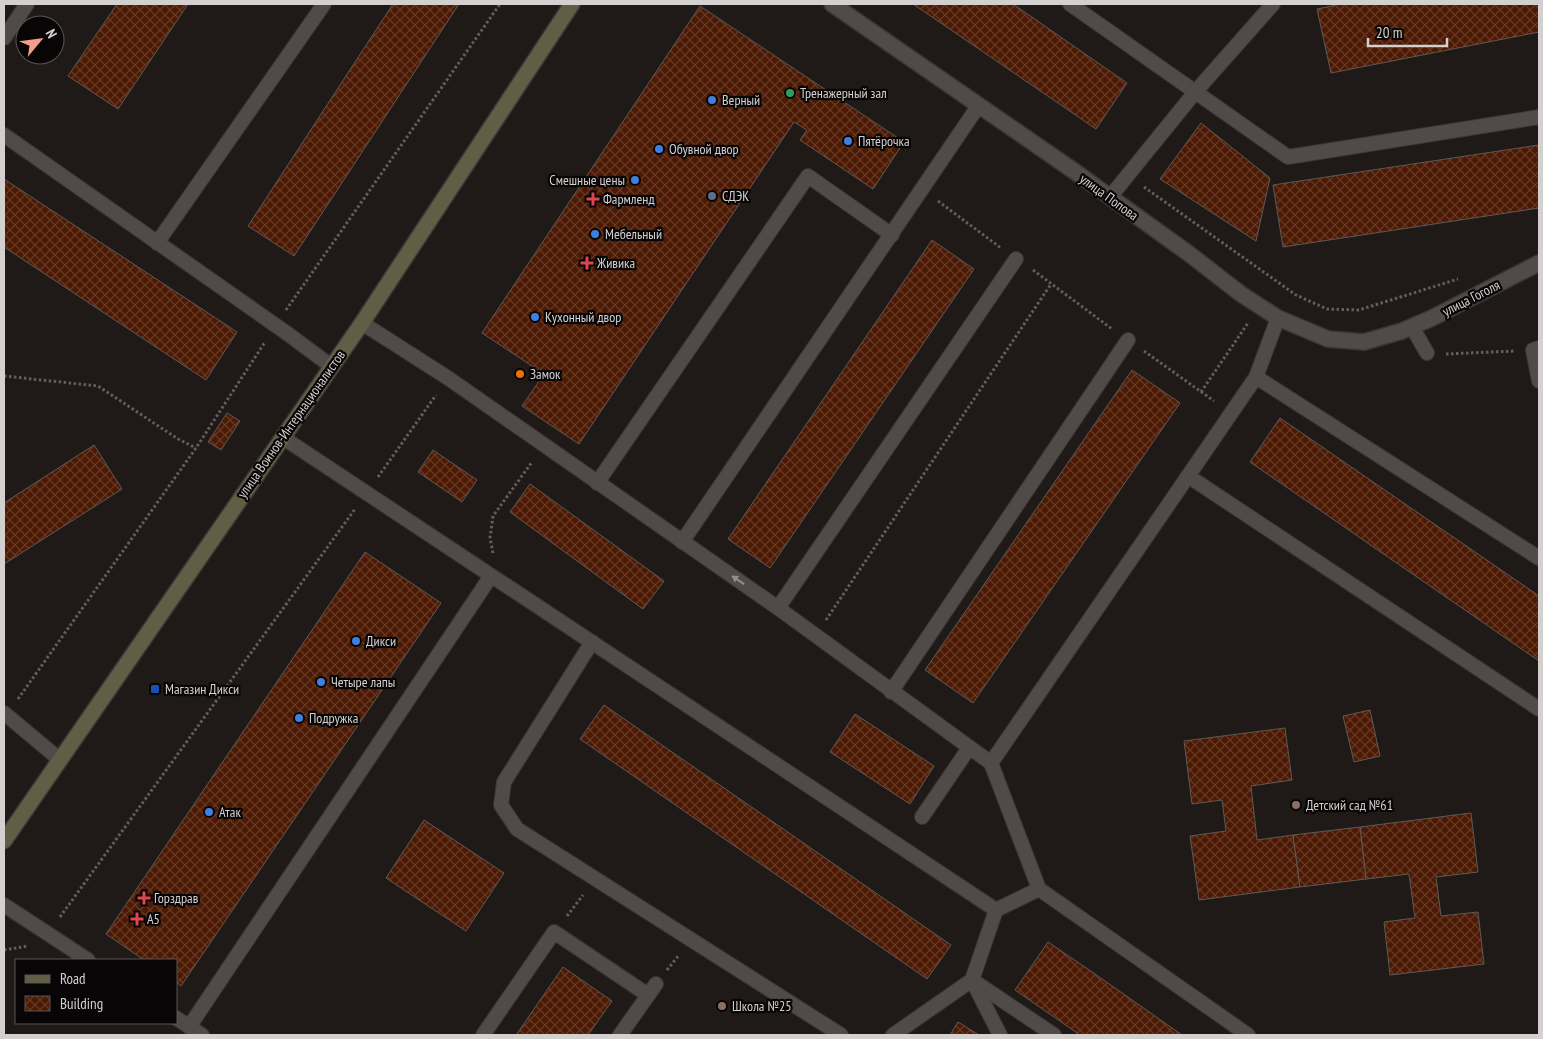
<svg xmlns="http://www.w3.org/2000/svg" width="1543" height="1039" font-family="'PT Sans Narrow',sans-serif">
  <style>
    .building { fill: url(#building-cross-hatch); stroke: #5f5956 }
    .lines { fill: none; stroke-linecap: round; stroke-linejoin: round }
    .service-casing { stroke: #393635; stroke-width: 16 }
    .minor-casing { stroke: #393635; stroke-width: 18 }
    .secondary-casing { stroke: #393635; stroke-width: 18 }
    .path { stroke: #635e5c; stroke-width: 3; stroke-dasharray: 2.5 2.5; stroke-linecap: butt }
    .service { stroke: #504a48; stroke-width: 14 }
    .minor { stroke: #504a48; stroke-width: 15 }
    .secondary { stroke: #625e46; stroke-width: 15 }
    .oneway { fill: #928d8c }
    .leisure-dot { fill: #2e9e5b; stroke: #070505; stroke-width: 2 }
    .shop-dot { fill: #3f7fe0; stroke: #070505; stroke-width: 2 }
    .service-dot { fill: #5c6f8a; stroke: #070505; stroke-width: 2 }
    .health-dot { fill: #e0444e; stroke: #070505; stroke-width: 2 }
    .food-dot { fill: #e8710a; stroke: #070505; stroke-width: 2 }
    .transit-dot { fill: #1a4fb4; stroke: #070505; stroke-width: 2 }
    .education-dot { fill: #8d6e63; stroke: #070505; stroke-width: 2 }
    .labels { text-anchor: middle; stroke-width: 4.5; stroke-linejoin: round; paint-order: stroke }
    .poi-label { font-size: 14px; fill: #d4d0cf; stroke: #070505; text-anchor: start }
    .street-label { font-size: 14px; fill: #d4d0cf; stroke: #070505 }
  </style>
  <defs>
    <pattern id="building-cross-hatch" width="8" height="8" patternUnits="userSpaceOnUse" patternTransform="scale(1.25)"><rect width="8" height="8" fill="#4c1902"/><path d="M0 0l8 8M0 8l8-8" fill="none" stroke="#653926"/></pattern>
  </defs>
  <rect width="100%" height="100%" fill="#1f1917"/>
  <g class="building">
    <polygon points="117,4 188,4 118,109 68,76"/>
    <polygon points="393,4 459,4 294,256 248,226"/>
    <polygon points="913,4 1013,4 1127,83 1096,129"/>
    <polygon points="1341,4 1539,4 1539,32 1331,73 1317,9"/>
    <polygon points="700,6 904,142 873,189 800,140 807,130 794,122 579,444 522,406 544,374 482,333"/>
    <polygon points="1201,123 1270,178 1256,241 1160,179"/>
    <polygon points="1539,145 1539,208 1283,247 1273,185"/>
    <polygon points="4,179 237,332 206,380 4,247"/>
    <polygon points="932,240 974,269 770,568 728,539"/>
    <polygon points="1132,370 1180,403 973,703 925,670"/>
    <polygon points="227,413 240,421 221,450 208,442"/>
    <polygon points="1280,418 1539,596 1539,661 1250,462"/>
    <polygon points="94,445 122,489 4,564 4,503"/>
    <polygon points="433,450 477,480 462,502 418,472"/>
    <polygon points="530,484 664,581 643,609 510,512"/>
    <polygon points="365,552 441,603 181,986 176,982 176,960 144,960 106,934"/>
    <polygon points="604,705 951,945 927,979 580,739"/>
    <polygon points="1370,710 1380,756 1354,762 1343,716"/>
    <polygon points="855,714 934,766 910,804 830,752"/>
    <polygon points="1285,728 1292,780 1251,786 1257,840 1293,835 1300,887 1199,900 1190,836 1226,831 1222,800 1192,804 1184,741"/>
    <polygon points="1471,813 1478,872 1436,877 1441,916 1478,912 1484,964 1390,975 1384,922 1415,918 1409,874 1366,879 1360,827"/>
    <polygon points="424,820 504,873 466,931 386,878"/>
    <polygon points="1360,827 1366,879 1300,887 1293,835"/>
    <polygon points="1048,942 1095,974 1182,1035 1080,1035 1015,990"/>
    <polygon points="563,967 612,1001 588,1035 516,1035"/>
    <polygon points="958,1022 979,1035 950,1035"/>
  </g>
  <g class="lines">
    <defs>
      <g id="service">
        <polyline points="1070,4 1288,157 1539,117"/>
        <polyline points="4,38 27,4"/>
        <polyline points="4,135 288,334 331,366"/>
        <polyline points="1110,197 1196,91 1273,4"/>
        <polyline points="157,243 324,4"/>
        <polyline points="362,323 448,378 778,608 991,763"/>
        <polyline points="1412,327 1427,353"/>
        <polyline points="1539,348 1533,350 1539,381"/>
        <polyline points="1256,377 1539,558"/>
        <polyline points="282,437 996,910"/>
        <polyline points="1188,476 1539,709"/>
        <polyline points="597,483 808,176 892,235"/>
        <polyline points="682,542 979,105"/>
        <polyline points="778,608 1016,259"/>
        <polyline points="592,642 504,782 501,805 517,829 841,1035"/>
        <polyline points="891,692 1128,340"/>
        <polyline points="4,713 59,759"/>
        <polyline points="922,817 969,748"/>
        <polyline points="1039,889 991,763 1256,377 1278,318"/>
        <polyline points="4,905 88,960"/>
        <polyline points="176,1018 202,1035"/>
        <polyline points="189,1027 491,576"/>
        <polyline points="483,1035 554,932 648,995"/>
        <polyline points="620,1035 656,984"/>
        <polyline points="893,1035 972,980 1054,1035"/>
        <polyline points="1000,1035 972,980 996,910 1039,889 1248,1035"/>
      </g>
      <polyline id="minor" points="832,4 1074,171 1188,253 1241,294 1278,318 1328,339 1364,342 1402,331 1432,318 1539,263"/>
      <polyline id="secondary" points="4,841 362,323 572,4"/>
    </defs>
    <use href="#service" class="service-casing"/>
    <use href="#minor" class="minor-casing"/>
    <use href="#secondary" class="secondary-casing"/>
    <g class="path">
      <polyline points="1144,187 1296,295 1327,309 1359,310 1458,279"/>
      <polyline points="938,201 1001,248"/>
      <polyline points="1033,270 1112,329"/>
      <polyline points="286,310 500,4"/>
      <polyline points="1144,351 1214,401"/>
      <polyline points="1446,354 1515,351"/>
      <polyline points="4,376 98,386 178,439 196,448"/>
      <polyline points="1201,392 1248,323"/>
      <polyline points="378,477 436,395"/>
      <polyline points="493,553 490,538 493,516 532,462"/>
      <polyline points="826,620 1051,284"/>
      <polyline points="18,699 196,448 265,342"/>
      <polyline points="567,916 583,895"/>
      <polyline points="60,917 355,509"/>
      <polyline points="4,950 28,946"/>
      <polyline points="667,970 679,955"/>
    </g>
    <use href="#service" class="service"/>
    <use href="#minor" class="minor"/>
    <use href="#secondary" class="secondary"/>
  </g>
  <defs><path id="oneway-solid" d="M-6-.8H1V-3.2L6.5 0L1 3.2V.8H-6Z" transform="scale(1.25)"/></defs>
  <use class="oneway" href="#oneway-solid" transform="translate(738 580) rotate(-146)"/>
  <circle class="leisure-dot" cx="790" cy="93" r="5"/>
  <g class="shop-dot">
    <circle cx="712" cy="100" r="5"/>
    <circle cx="848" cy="141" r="5"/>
    <circle cx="659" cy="149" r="5"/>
    <circle cx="635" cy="180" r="5"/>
    <circle cx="595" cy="234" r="5"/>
    <circle cx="535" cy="317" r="5"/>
    <circle cx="356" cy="641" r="5"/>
    <circle cx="321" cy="682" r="5"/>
    <circle cx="299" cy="718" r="5"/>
    <circle cx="209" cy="812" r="5"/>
  </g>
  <circle class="service-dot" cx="712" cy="196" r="5"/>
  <g class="health-dot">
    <path d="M590.5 191.5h5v5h5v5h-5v5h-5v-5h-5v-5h5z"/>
    <path d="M584.5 255.5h5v5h5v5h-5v5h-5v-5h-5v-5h5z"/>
    <path d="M141.5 890.5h5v5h5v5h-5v5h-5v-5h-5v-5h5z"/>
    <path d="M134.5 911.5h5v5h5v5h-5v5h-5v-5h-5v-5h5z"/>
  </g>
  <circle class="food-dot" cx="520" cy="374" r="5"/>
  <rect class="transit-dot" x="150" y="684" width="10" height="10" rx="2.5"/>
  <g class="education-dot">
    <circle cx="1296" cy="805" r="5"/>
    <circle cx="722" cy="1006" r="5"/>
  </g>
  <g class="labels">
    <g class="poi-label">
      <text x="800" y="98">Тренажерный зал</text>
      <text x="722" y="105">Верный</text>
      <text x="858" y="146">Пятёрочка</text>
      <text x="669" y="154">Обувной двор</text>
      <text x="625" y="185" text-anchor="end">Смешные цены</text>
      <text x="722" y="201">СДЭК</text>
      <text x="603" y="204">Фармленд</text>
      <text x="605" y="239">Мебельный</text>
      <text x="597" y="268">Живика</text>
      <text x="545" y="322">Кухонный двор</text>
      <text x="530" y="379">Замок</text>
      <text x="366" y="646">Дикси</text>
      <text x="331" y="687">Четыре лапы</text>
      <text x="165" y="694">Магазин Дикси</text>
      <text x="309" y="723">Подружка</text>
      <text x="1306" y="810">Детский сад №61</text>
      <text x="219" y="817">Атак</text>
      <text x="154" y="903">Горздрав</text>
      <text x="147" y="924">А5</text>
      <text x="732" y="1011">Школа №25</text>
    </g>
    <g class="street-label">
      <text transform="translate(1109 197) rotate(36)" y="5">улица Попова</text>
      <text transform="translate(1471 298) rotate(-27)" y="5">улица Гоголя</text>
      <text transform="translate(291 424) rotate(-55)" y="5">улица Воинов-Интернационалистов</text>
    </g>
  </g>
  <rect width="1543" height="1039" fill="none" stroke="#d4d0cf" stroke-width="10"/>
  <rect x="15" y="959" width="162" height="65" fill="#070505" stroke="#595656"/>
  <rect x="25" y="975" width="25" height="8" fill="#625e46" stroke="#595656"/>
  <text x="60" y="984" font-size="15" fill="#d4d0cf">Road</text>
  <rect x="25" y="996" width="25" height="15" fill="url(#building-cross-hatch)" stroke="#595656"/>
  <text x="60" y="1009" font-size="15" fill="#d4d0cf">Building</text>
  <g transform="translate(40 40) rotate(61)"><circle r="24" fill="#070505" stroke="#595656"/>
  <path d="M0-4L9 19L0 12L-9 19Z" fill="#f49d8d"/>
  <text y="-8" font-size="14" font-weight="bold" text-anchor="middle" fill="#d4d0cf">N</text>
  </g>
  <path d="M1368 38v8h79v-8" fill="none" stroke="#d4d0cf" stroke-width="2.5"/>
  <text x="1376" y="38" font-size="15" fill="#d4d0cf" stroke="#070505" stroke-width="4" paint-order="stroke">20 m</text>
</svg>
